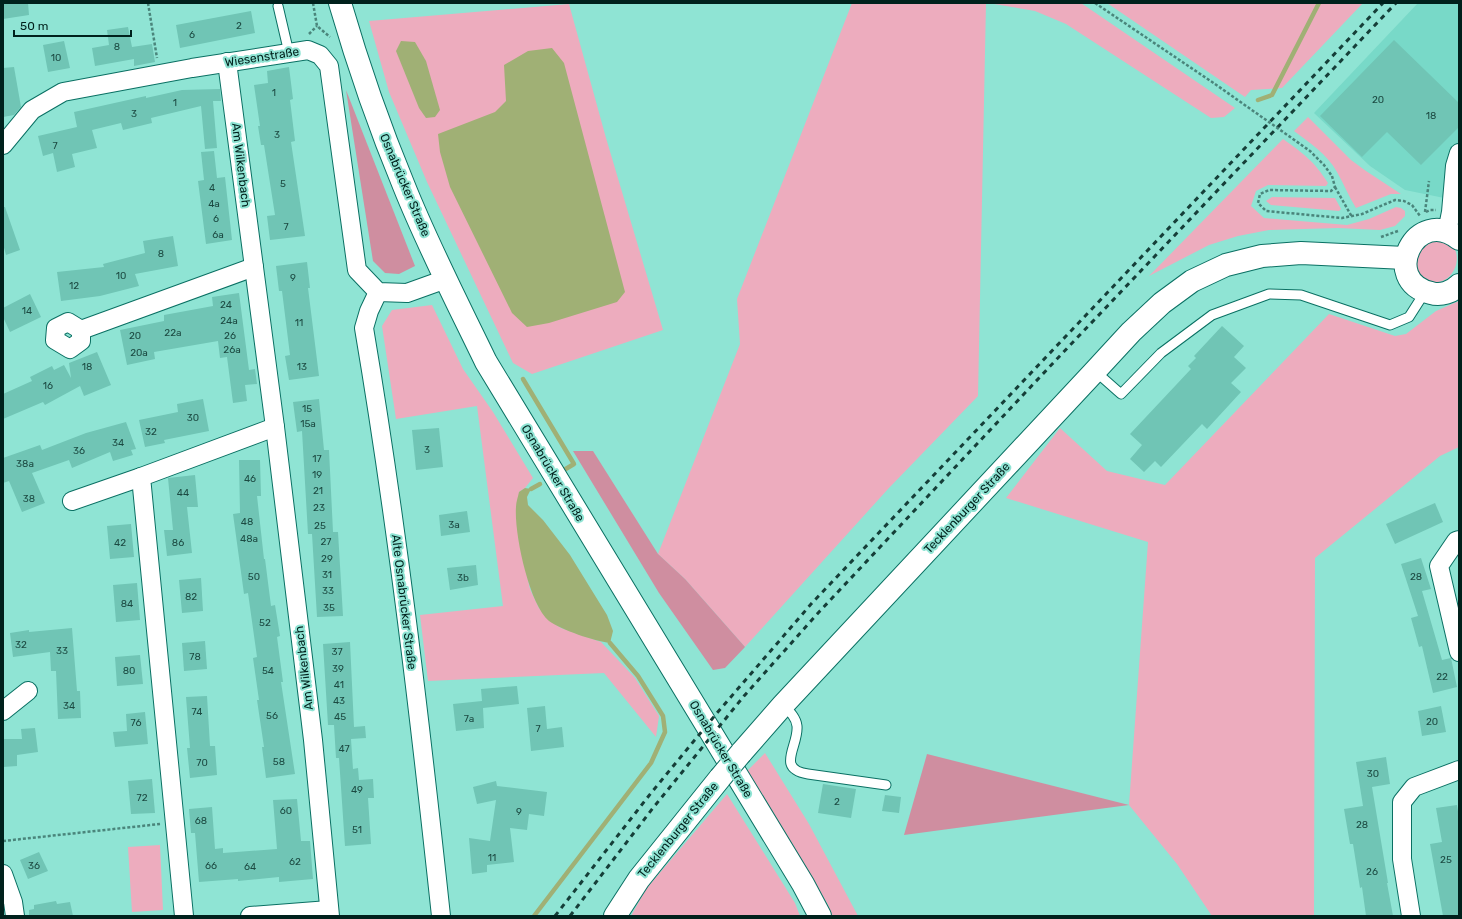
<svg xmlns="http://www.w3.org/2000/svg" width="1462" height="919" font-family="Rubik,sans-serif">
  <style>
    .built { fill: #78d9c8 }
    .green { fill: #edacbe }
    .forest { fill: #cf8ea0 }
    .water { fill: #a0b075 }
    .lines { fill: none; stroke-linecap: round; stroke-linejoin: round }
    .stream { stroke: #a0b075; stroke-width: 4.5 }
    .building { fill: #70c5b5 }
    .service-casing { stroke: #0a7063; stroke-width: 11 }
    .minor-casing { stroke: #0a7063; stroke-width: 20 }
    .tertiary-casing { stroke: #0a7063; stroke-width: 24 }
    .secondary-casing { stroke: #0a7063; stroke-width: 24 }
    .path { stroke: #4a857b; stroke-width: 2.5; stroke-dasharray: 3 2; stroke-linecap: butt }
    .service { stroke: #fff; stroke-width: 9 }
    .minor { stroke: #fff; stroke-width: 18 }
    .tertiary { stroke: #fff; stroke-width: 22 }
    .secondary { stroke: #fff; stroke-width: 22 }
    .rail { stroke: #153e38; stroke-width: 3; stroke-dasharray: 5 5; stroke-linecap: butt }
    .tertiary-bridge-casing { stroke: #0a7063; stroke-width: 24; stroke-linecap: butt }
    .path-bridge { stroke: #4a857b; stroke-width: 2.5; stroke-dasharray: 3 2; stroke-linecap: butt }
    .tertiary-bridge { stroke: #fff; stroke-width: 22 }
    .labels { text-anchor: middle; stroke-width: 4; stroke-linejoin: round; paint-order: stroke }
    .number-label { font-size: 10px; fill: #1c4a42 }
    .street-label { font-size: 12px; fill: #00211c; stroke: #8fe4d4 }
  </style>
  <rect width="100%" height="100%" fill="#8fe4d4"/>
  <polygon class="built" points="1418,3 1459,3 1459,201 1405,190 1370,166 1314,113"/>
  <g class="green">
    <polygon points="852,3 986,3 978,396 888,489 745,647 685,579 658,554 740,344 737,299"/>
    <polygon points="988,3 1081,3 1235,108 1224,117 1211,118 1066,24 1035,11"/>
    <polygon points="1107,3 1363,3 1282,88 1251,90 1245,97"/>
    <polygon points="569,4 606,138 663,330 532,374 513,363 427,182 389,92 369,21"/>
    <path d="M1308 117 1351 160 1366 171 1401 194H1391L1356 208C1349 197 1344 184 1337 172 1327 154 1310 143 1294 131Z"/>
    <path d="M1283 139C1304 154 1314 161 1328 183L1326 186 1268 185 1256 191 1251 206 1264 218 1347 225 1369 219 1396 207 1401 208 1405 211V216L1395 226 1380 230 1338 228 1269 230 1238 236 1209 245 1149 276Z"/>
    <polygon points="1272,197 1335,198 1341,209 1339,211 1271,205 1266,201"/>
    <path d="M1441 238C1445 241 1451 244 1454 248 1462 261 1452 282 1436 282 1429 283 1424 279 1419 276L1412 256 1420 243Z"/>
    <polygon points="1459,301 1459,447 1440,456 1315,558 1314,916 1212,916 1177,864 1129,805 1148,542 1006,498 1060,428 1107,471 1165,485 1329,314 1395,336 1406,334 1436,311"/>
    <polygon points="432,305 463,369 493,412 533,478 525,488 519,492 518,536 530,589 539,608 549,620 561,628 601,642 635,678 659,716 656,737 604,673 428,681 420,615 503,606 477,406 396,419 382,326 392,310"/>
    <polygon points="765,753 809,824 858,916 832,916 828,905 747,771"/>
    <polygon points="727,794 795,903 800,916 631,916 646,889"/>
    <polygon points="160,845 163,910 132,912 128,847"/>
  </g>
  <g class="forest">
    <polygon points="346,90 415,266 399,274 385,273 373,261"/>
    <polygon points="573,451 593,451 658,554 685,579 745,647 725,668 713,670 659,593"/>
    <polygon points="927,754 1129,805 904,835"/>
  </g>
  <g class="water">
    <polygon points="401,41 415,42 426,61 440,110 435,117 426,118 419,108 396,51"/>
    <polygon points="552,48 564,63 625,292 617,302 549,323 527,327 512,313 450,187 440,152 438,134 495,112 506,101 504,65 528,51"/>
    <path d="M525 488 531 489 527 497 528 505 543 520 570 555 607 615 613 631 610 643C594 641 562 630 549 621 529 604 514 533 516 507 516 502 518 497 519 492Z"/>
  </g>
  <g class="lines">
    <g class="stream">
      <polyline points="1258,100 1272,95 1319,3"/>
      <polyline points="523,379 574,464 564,470"/>
      <polyline points="531,489 540,484"/>
      <polyline points="534,916 651,763 665,732 663,716 638,676 610,643"/>
    </g>
  </g>
  <g class="building">
    <polygon points="3,3 28,3 29,15 3,19"/>
    <polygon points="251,11 255,33 180,48 176,25"/>
    <polygon points="128,27 132,47 152,44 155,62 134,66 134,59 95,66 92,48 109,45 107,30"/>
    <polygon points="1394,40 1459,103 1459,127 1421,165 1387,132 1362,157 1320,116"/>
    <polygon points="64,41 70,68 48,72 43,45"/>
    <polygon points="14,67 21,107 14,115 3,117 3,68"/>
    <polygon points="289,67 293,99 290,100 295,141 291,142 305,236 270,240 267,216 275,215 264,145 261,145 258,126 260,126 254,85 268,83 267,71"/>
    <polygon points="220,89 221,101 213,101 217,148 205,149 201,106 151,118 152,123 123,130 121,123 92,130 97,148 72,154 75,167 57,172 53,153 43,156 38,136 77,127 74,112 146,96 146,98 182,90"/>
    <polygon points="214,151 217,178 225,177 232,240 206,244 198,181 204,180 201,152"/>
    <polygon points="3,207 5,207 20,250 6,255 3,244"/>
    <polygon points="173,236 178,266 135,274 139,286 100,296 61,301 57,272 104,267 103,264 145,253 143,241"/>
    <polygon points="307,262 310,288 308,288 319,376 289,380 285,356 290,355 282,291 279,291 276,266"/>
    <polygon points="239,293 249,370 255,369 257,384 245,385 247,401 233,403 227,357 220,358 218,341 154,352 155,359 127,365 120,330 164,321 164,315 213,306 212,297"/>
    <polygon points="30,294 41,317 10,332 3,317 3,308"/>
    <polygon points="1222,326 1244,346 1234,357 1246,368 1231,383 1241,392 1207,429 1202,424 1161,467 1155,461 1144,472 1130,459 1142,445 1130,434 1191,369 1188,366 1196,358 1194,356"/>
    <polygon points="97,352 111,385 84,396 80,386 45,405 43,402 3,419 3,394 32,381 30,377 52,366 54,370 64,365 71,378 69,363"/>
    <polygon points="203,399 209,431 164,440 165,443 145,447 139,420 178,412 177,404"/>
    <polygon points="319,399 324,450 329,450 333,532 338,532 343,616 317,617 312,534 308,534 302,431 297,432 293,402"/>
    <polygon points="126,422 136,449 131,450 133,455 113,461 110,452 72,468 69,460 32,473 45,503 22,512 9,481 3,483 3,458 40,445 42,450 86,433"/>
    <polygon points="439,428 443,467 416,470 412,430"/>
    <polygon points="239,460 260,460 261,496 257,496 264,559 265,559 271,606 275,605 280,636 277,637 283,682 281,682 295,774 266,778 262,747 264,747 257,700 259,700 253,658 257,657 248,593 244,594 233,514 240,513"/>
    <polygon points="195,475 198,507 187,507 192,553 167,556 164,530 173,530 168,478"/>
    <polygon points="1435,503 1443,522 1395,544 1386,524"/>
    <polygon points="467,511 470,532 441,536 439,515"/>
    <polygon points="131,524 134,557 110,559 107,526"/>
    <polygon points="1421,558 1431,589 1422,591 1442,660 1451,658 1457,687 1433,693 1422,646 1419,647 1411,618 1418,616 1401,564"/>
    <polygon points="476,565 478,585 450,590 447,568"/>
    <polygon points="201,578 203,611 182,613 179,580"/>
    <polygon points="137,583 140,620 116,622 113,585"/>
    <polygon points="72,628 77,691 80,691 81,718 58,719 56,671 51,671 50,652 13,657 10,633 29,630 29,632"/>
    <polygon points="205,641 207,669 184,671 182,643"/>
    <polygon points="350,642 354,727 365,726 366,738 351,739 353,769 358,768 359,780 373,779 374,798 368,798 371,844 345,846 339,758 336,758 334,725 328,725 323,644"/>
    <polygon points="140,655 143,684 117,686 115,657"/>
    <polygon points="517,686 519,704 483,708 484,728 456,731 453,704 482,701 481,689"/>
    <polygon points="207,696 210,746 215,746 217,775 190,778 187,748 190,748 186,697"/>
    <polygon points="545,706 547,729 562,727 564,747 531,751 527,708"/>
    <polygon points="1441,706 1446,732 1422,736 1418,711"/>
    <polygon points="145,712 148,744 115,747 113,732 127,731 126,714"/>
    <polygon points="35,728 38,752 17,755 17,766 3,767 3,739 22,739 21,729"/>
    <polygon points="1386,757 1390,784 1372,787 1388,883 1387,883 1393,916 1366,916 1362,887 1360,888 1353,844 1350,844 1344,809 1363,806 1356,762"/>
    <polygon points="152,779 155,813 131,814 128,781"/>
    <polygon points="496,781 497,786 547,792 544,816 529,814 527,830 510,828 514,862 487,865 487,872 472,874 469,838 490,841 496,800 477,804 473,787"/>
    <polygon points="823,784 856,789 851,818 818,813"/>
    <polygon points="885,795 901,797 899,813 882,811"/>
    <polygon points="297,799 301,841 310,841 313,879 279,882 279,877 238,881 238,879 199,882 195,833 191,833 189,809 212,807 215,849 223,848 223,853 277,849 273,800"/>
    <polygon points="1457,805 1459,818 1459,916 1443,916 1430,844 1442,842 1436,808"/>
    <polygon points="39,852 48,871 28,879 20,860"/>
    <polygon points="56,901 57,904 70,902 73,916 29,916 29,910 34,909 34,905"/>
  </g>
  <g class="lines">
    <defs>
      <g id="service">
        <polyline points="278,6 289,53"/>
        <polyline points="1095,371 1121,394 1161,353 1212,315 1269,294 1301,295 1390,325 1409,317 1425,292"/>
        <path d="M783 705C789 711 796 717 797 726 799 746 775 769 808 774L886 785"/>
      </g>
      <g id="minor">
        <polyline points="227,62 275,427 313,740 330,916"/>
        <polyline points="3,145 32,110 63,92 192,68 308,50 320,55 329,66 357,270 378,292 407,293 446,279"/>
        <polyline points="1447,232 1451,212 1455,166 1459,153"/>
        <path d="M378 292 369 311 364 328C397 523 420 720 441 916"/>
        <polyline points="81,330 81,341 70,349 55,340 56,328 68,322 81,330 254,267"/>
        <polyline points="72,501 141,477"/>
        <polyline points="1459,540 1456,541 1439,566 1459,652"/>
        <polyline points="3,711 28,691"/>
        <polyline points="3,874 13,902 15,916"/>
        <polyline points="184,916 141,477 275,427"/>
        <polyline points="250,916 329,910"/>
        <polyline points="1411,916 1402,859 1402,802 1414,787 1459,770"/>
      </g>
      <g id="tertiary">
        <path d="M1459 239C1416 204 1379 281 1431 293 1441 296 1452 292 1459 285"/>
        <polyline points="741,753 783,705 1095,371 1131,332 1162,303 1192,281 1226,265 1262,256 1301,253 1405,258"/>
        <polyline points="615,916 639,879 720,778"/>
      </g>
      <path id="secondary" d="M340 3C358 65 379 126 404 186 428 246 458 304 486 362L803 884 820 916"/>
    </defs>
    <use href="#service" class="service-casing"/>
    <use href="#minor" class="minor-casing"/>
    <use href="#tertiary" class="tertiary-casing"/>
    <use href="#secondary" class="secondary-casing"/>
    <g class="path">
      <polyline points="148,3 157,58"/>
      <polyline points="313,3 317,26 330,37"/>
      <polyline points="1095,3 1215,84"/>
      <polyline points="309,34 317,26"/>
      <polyline points="1332,176 1335,187 1331,191 1269,190 1260,194 1258,203 1266,211 1342,218 1362,214 1395,200 1404,201 1412,205 1420,216"/>
      <polyline points="1335,187 1352,217"/>
      <polyline points="1425,212 1429,181"/>
      <polyline points="1426,212 1430,210 1436,210"/>
      <polyline points="1381,237 1398,231"/>
      <polyline points="3,841 160,824"/>
    </g>
    <use href="#service" class="service"/>
    <use href="#minor" class="minor"/>
    <use href="#tertiary" class="tertiary"/>
    <use href="#secondary" class="secondary"/>
    <g class="rail">
      <polyline points="555,916 651,793 717,713 812,603 1383,3"/>
      <polyline points="570,916 653,808 744,696 819,612 1055,361 1396,3"/>
    </g>
    <defs>
      <polyline id="tertiary-bridge" points="720,778 741,753"/>
    </defs>
    <use href="#tertiary-bridge" class="tertiary-bridge-casing"/>
    <polyline class="path-bridge" points="1215,84 1310,151 1324,165 1332,176"/>
    <use href="#tertiary-bridge" class="tertiary-bridge"/>
  </g>
  <g class="labels">
    <g class="number-label">
      <text x="239" y="29">2</text>
      <text x="192" y="38">6</text>
      <text x="117" y="50">8</text>
      <text x="56" y="61">10</text>
      <text x="274" y="96">1</text>
      <text x="1378" y="103">20</text>
      <text x="175" y="106">1</text>
      <text x="134" y="117">3</text>
      <text x="1431" y="119">18</text>
      <text x="277" y="138">3</text>
      <text x="55" y="149">7</text>
      <text x="283" y="187">5</text>
      <text x="212" y="191">4</text>
      <text x="214" y="207">4a</text>
      <text x="216" y="222">6</text>
      <text x="286" y="230">7</text>
      <text x="218" y="238">6a</text>
      <text x="161" y="257">8</text>
      <text x="121" y="279">10</text>
      <text x="293" y="281">9</text>
      <text x="74" y="289">12</text>
      <text x="226" y="308">24</text>
      <text x="27" y="314">14</text>
      <text x="229" y="324">24a</text>
      <text x="299" y="326">11</text>
      <text x="173" y="336">22a</text>
      <text x="135" y="339">20</text>
      <text x="230" y="339">26</text>
      <text x="232" y="353">26a</text>
      <text x="139" y="356">20a</text>
      <text x="87" y="370">18</text>
      <text x="302" y="370">13</text>
      <text x="48" y="389">16</text>
      <text x="307" y="412">15</text>
      <text x="193" y="421">30</text>
      <text x="308" y="427">15a</text>
      <text x="151" y="435">32</text>
      <text x="118" y="446">34</text>
      <text x="427" y="453">3</text>
      <text x="79" y="454">36</text>
      <text x="317" y="462">17</text>
      <text x="25" y="467">38a</text>
      <text x="317" y="478">19</text>
      <text x="250" y="482">46</text>
      <text x="318" y="494">21</text>
      <text x="183" y="496">44</text>
      <text x="29" y="502">38</text>
      <text x="319" y="511">23</text>
      <text x="247" y="525">48</text>
      <text x="454" y="528">3a</text>
      <text x="320" y="529">25</text>
      <text x="249" y="542">48a</text>
      <text x="326" y="545">27</text>
      <text x="120" y="546">42</text>
      <text x="178" y="546">86</text>
      <text x="327" y="562">29</text>
      <text x="327" y="578">31</text>
      <text x="254" y="580">50</text>
      <text x="1416" y="580">28</text>
      <text x="463" y="581">3b</text>
      <text x="328" y="594">33</text>
      <text x="191" y="600">82</text>
      <text x="127" y="607">84</text>
      <text x="329" y="611">35</text>
      <text x="265" y="626">52</text>
      <text x="21" y="648">32</text>
      <text x="62" y="654">33</text>
      <text x="337" y="655">37</text>
      <text x="195" y="660">78</text>
      <text x="338" y="672">39</text>
      <text x="129" y="674">80</text>
      <text x="268" y="674">54</text>
      <text x="1442" y="680">22</text>
      <text x="339" y="688">41</text>
      <text x="339" y="704">43</text>
      <text x="69" y="709">34</text>
      <text x="197" y="715">74</text>
      <text x="272" y="719">56</text>
      <text x="340" y="720">45</text>
      <text x="469" y="722">7a</text>
      <text x="1432" y="725">20</text>
      <text x="136" y="726">76</text>
      <text x="538" y="732">7</text>
      <text x="344" y="752">47</text>
      <text x="279" y="765">58</text>
      <text x="202" y="766">70</text>
      <text x="1373" y="777">30</text>
      <text x="357" y="793">49</text>
      <text x="142" y="801">72</text>
      <text x="837" y="805">2</text>
      <text x="286" y="814">60</text>
      <text x="519" y="815">9</text>
      <text x="201" y="824">68</text>
      <text x="1362" y="828">28</text>
      <text x="357" y="833">51</text>
      <text x="492" y="861">11</text>
      <text x="1446" y="863">25</text>
      <text x="295" y="865">62</text>
      <text x="34" y="869">36</text>
      <text x="211" y="869">66</text>
      <text x="250" y="870">64</text>
      <text x="1372" y="875">26</text>
    </g>
    <g class="street-label">
      <text transform="translate(262 57) rotate(-9)" y="4">Wiesenstraße</text>
      <text transform="translate(241 165) rotate(83)" y="4">Am Wilkenbach</text>
      <text transform="translate(405 185) rotate(67)" y="4">Osnabrücker Straße</text>
      <text transform="translate(553 473) rotate(59)" y="4">Osnabrücker Straße</text>
      <text transform="translate(967 508) rotate(-47)" y="4">Tecklenburger Straße</text>
      <text transform="translate(404 602) rotate(83)" y="4">Alte Osnabrücker Straße</text>
      <text transform="translate(304 668) rotate(-97)" y="4">Am Wilkenbach</text>
      <text transform="translate(721 749) rotate(59)" y="4">Osnabrücker Straße</text>
      <text transform="translate(678 830) rotate(-51)" y="4">Tecklenburger Straße</text>
    </g>
  </g>
  <rect width="1462" height="919" fill="none" stroke="#00211c" stroke-width="8"/>
  <path d="M14 30v6h117v-6" fill="none" stroke="#00211c" stroke-width="2"/>
  <text x="20" y="30" font-size="12" fill="#00211c" stroke="#8fe4d4" stroke-width="3" paint-order="stroke">50 m</text>
</svg>
